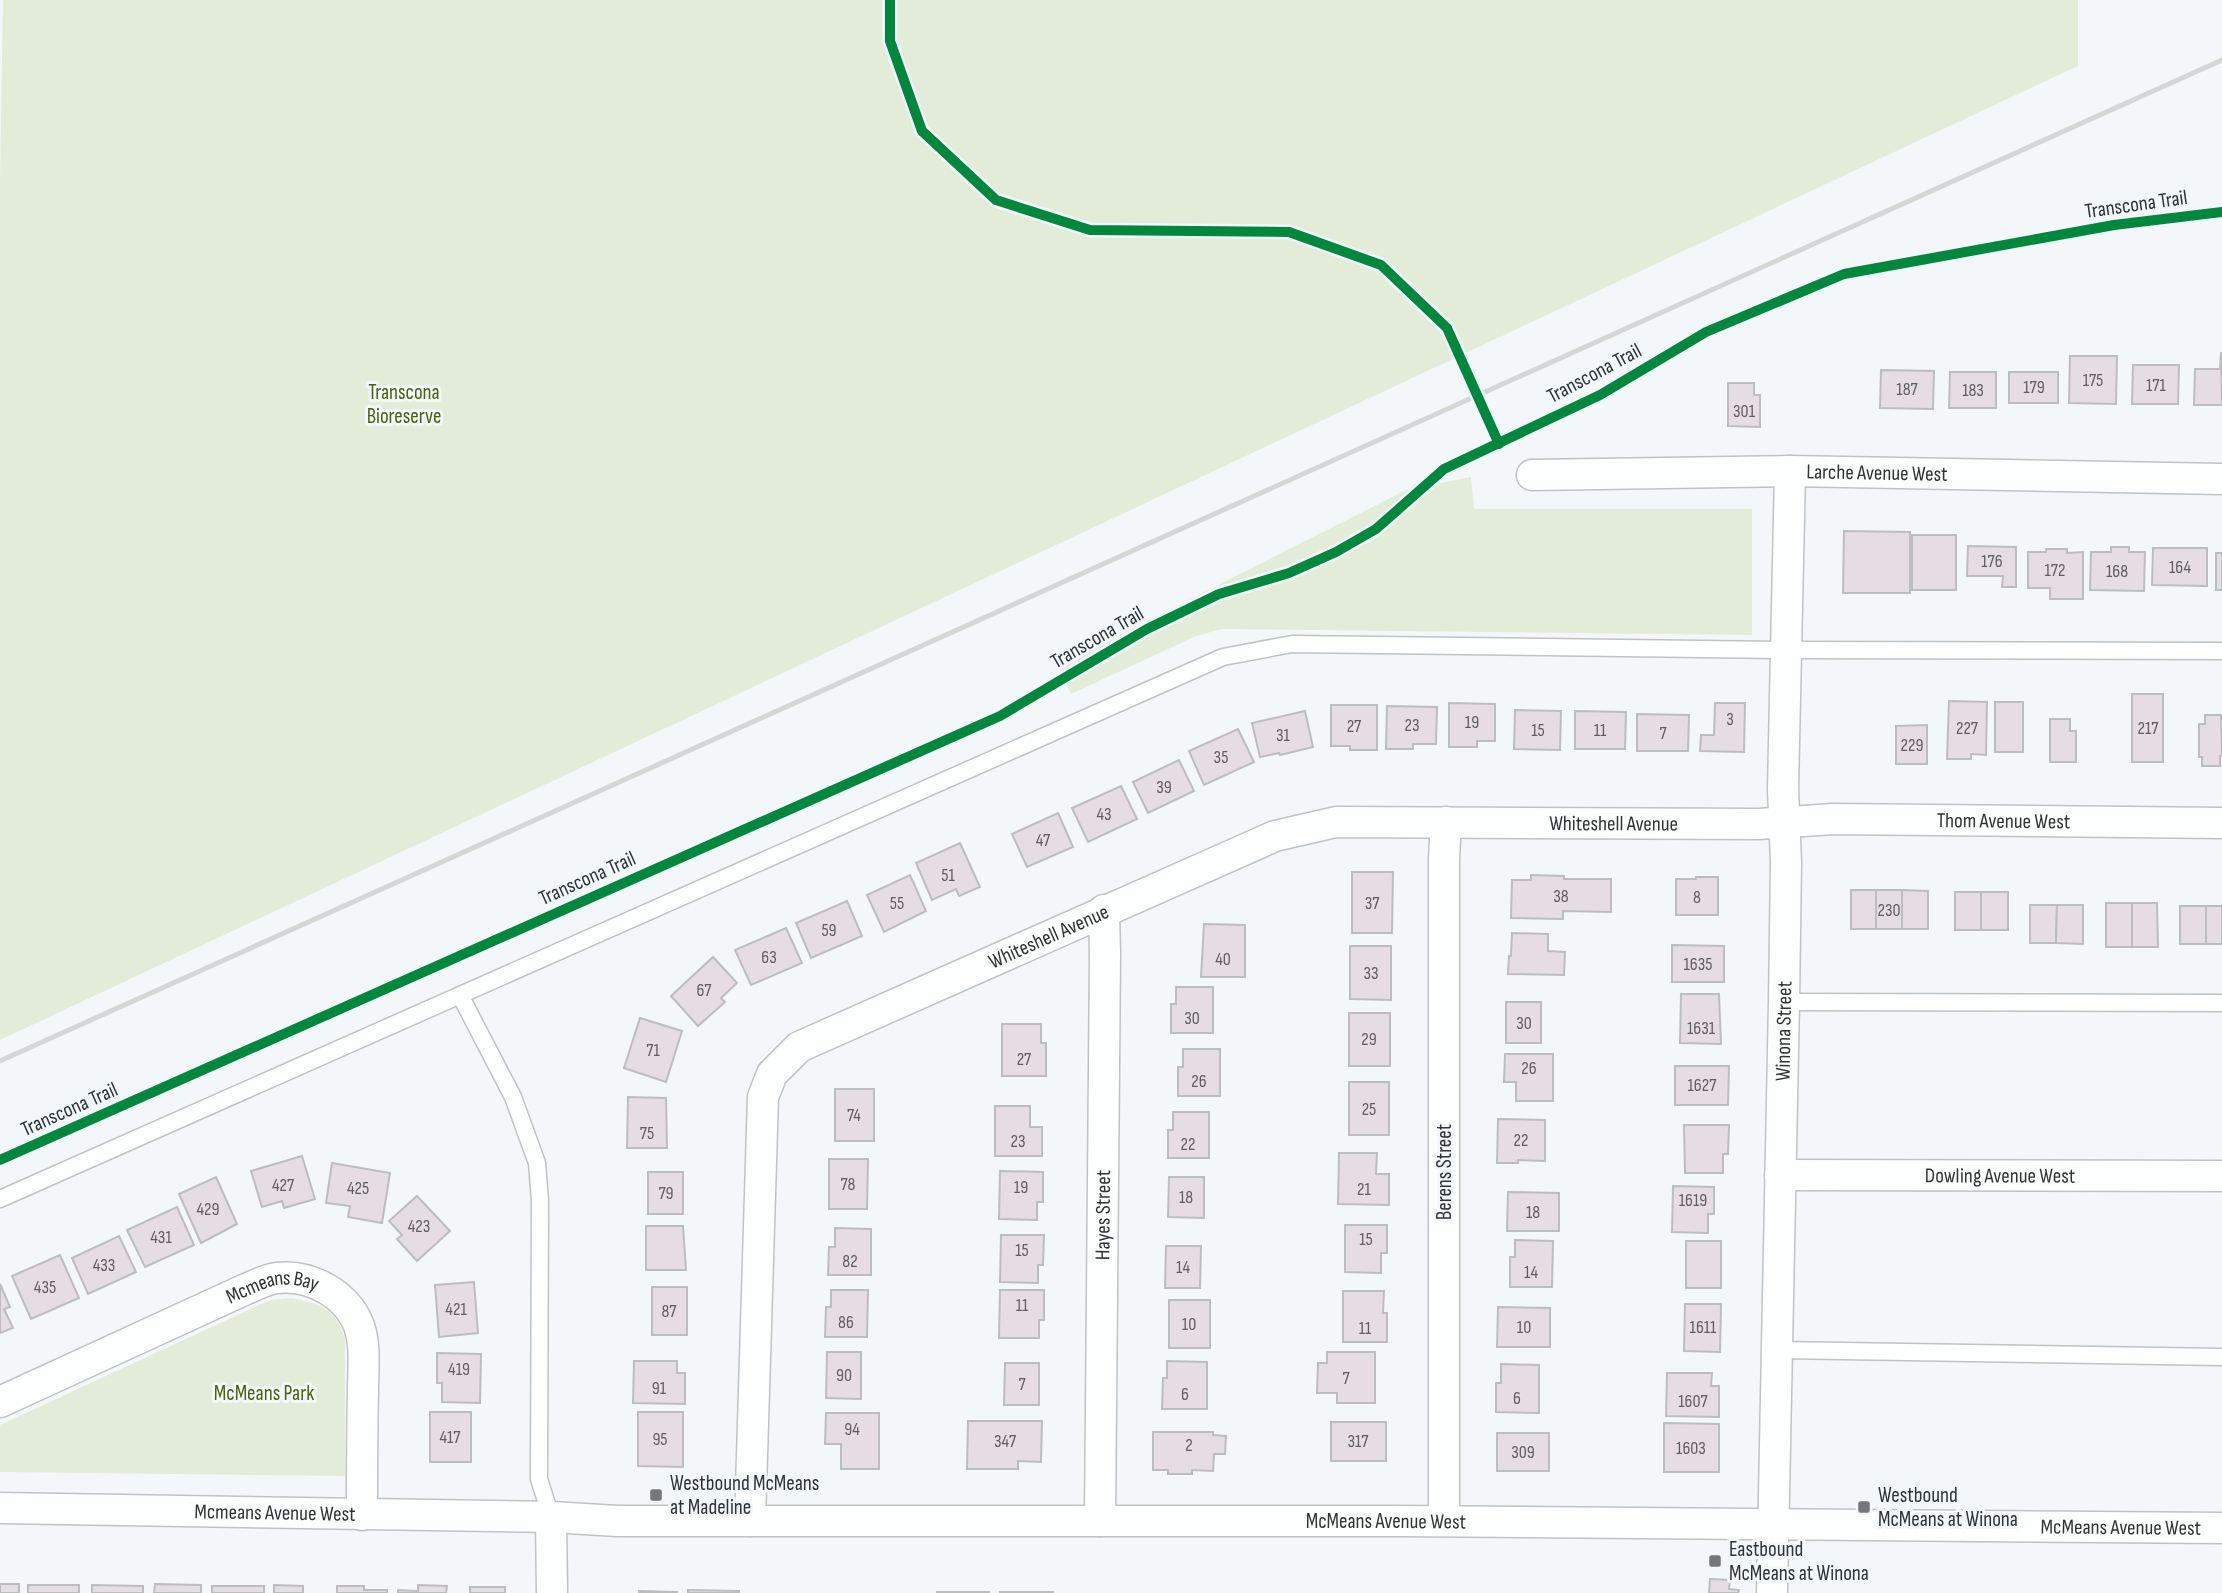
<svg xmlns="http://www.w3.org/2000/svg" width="2222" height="1593" font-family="'Sofia Sans Condensed',sans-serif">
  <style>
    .green { fill: #e3ecd8 }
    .building { fill: #e6dde3; stroke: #bcbdbf; stroke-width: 2 }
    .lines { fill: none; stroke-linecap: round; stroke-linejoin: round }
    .lane-casing { stroke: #c0c2c4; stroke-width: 19 }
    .street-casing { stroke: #c0c2c4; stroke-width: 33 }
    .lane { stroke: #fdfefe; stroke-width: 16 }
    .street { stroke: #fdfefe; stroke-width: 30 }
    .rail { stroke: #d5d6d6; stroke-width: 5 }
    .cycleway-casing { stroke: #f2f7fc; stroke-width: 15 }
    .cycleway { stroke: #00873e; stroke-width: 10 }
    .poi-dot { fill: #757779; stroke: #f2f7fc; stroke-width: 2.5 }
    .labels { text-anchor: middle; stroke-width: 6; stroke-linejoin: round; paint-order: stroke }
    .number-label { font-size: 18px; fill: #5e5d60 }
    .street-label { font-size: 21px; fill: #303234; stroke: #f2f7fc }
    .park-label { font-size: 21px; fill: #4b6007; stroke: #f2f7fc }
    .poi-label { font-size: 21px; fill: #303234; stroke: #f2f7fc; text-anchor: start }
  </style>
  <rect width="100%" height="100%" fill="#f4f7fa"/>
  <g class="green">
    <polygon points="3,0 2078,0 2078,66 0,1040 0,181"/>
    <polygon points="1471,477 1474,509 1752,509 1752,635 1222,629 1196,636 1071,694 1058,666 1406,490"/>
    <path d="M292 1298C323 1305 333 1308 345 1338V1476L0 1472V1425L270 1300Z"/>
  </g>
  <g class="building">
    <polygon points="2221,352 2222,405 2194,405 2195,369 2220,369"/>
    <polygon points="2070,356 2117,356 2116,404 2069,403"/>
    <polygon points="2133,365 2179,365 2178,404 2132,404"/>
    <polygon points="1881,370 1934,371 1933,409 1880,408"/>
    <polygon points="1950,372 1996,372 1996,408 1949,408"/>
    <rect x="2009" y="372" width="49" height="31"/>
    <polygon points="1728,383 1754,383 1754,395 1760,395 1760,427 1728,426"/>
    <polygon points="1844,531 1910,532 1910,593 1843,593"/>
    <rect x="1912" y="535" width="44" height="55"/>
    <polygon points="1968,546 2016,547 2016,587 2002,587 2003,576 1967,576"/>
    <polygon points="2111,547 2129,547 2129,552 2145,552 2144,591 2090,590 2091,552 2111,552"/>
    <polygon points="2153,548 2207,548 2207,586 2152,585"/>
    <polygon points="2046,549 2067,549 2067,553 2083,552 2083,599 2050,599 2050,588 2028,588 2028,552 2046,552"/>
    <rect x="2216" y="553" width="6" height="37"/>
    <rect x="2132" y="694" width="31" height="68"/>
    <polygon points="1949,701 1987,702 1986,755 1971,754 1971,759 1947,759"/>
    <rect x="1995" y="702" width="28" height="50"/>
    <polygon points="1449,703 1495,704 1495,741 1477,741 1477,747 1449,747"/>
    <polygon points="1715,703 1745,703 1744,752 1700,751 1701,735 1714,735"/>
    <polygon points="1331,705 1377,705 1377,750 1350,750 1350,746 1331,746"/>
    <polygon points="1387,706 1437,707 1436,744 1413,744 1413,749 1386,749"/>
    <polygon points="1515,710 1561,711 1560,750 1514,749"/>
    <polygon points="1305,711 1313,747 1280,755 1279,753 1260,757 1252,723"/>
    <polygon points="1575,711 1626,712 1625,749 1575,749"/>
    <polygon points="1637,714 1689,715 1688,751 1637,751"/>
    <polygon points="2205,715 2221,715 2222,756 2220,756 2220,766 2202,766 2202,757 2199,757 2199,724 2205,724"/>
    <polygon points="2050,719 2070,719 2070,731 2076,731 2076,762 2050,762"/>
    <polygon points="1927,725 1927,764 1896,764 1896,726"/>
    <polygon points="1238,729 1254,762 1204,785 1189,751"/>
    <polygon points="1179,760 1194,791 1148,813 1133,782"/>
    <polygon points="1121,786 1137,819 1088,842 1072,808"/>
    <polygon points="1058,813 1073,847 1027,867 1012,834"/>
    <polygon points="960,843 980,887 959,896 956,889 932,900 916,863"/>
    <polygon points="1352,872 1393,872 1392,933 1352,933"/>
    <polygon points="910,875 926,911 884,932 867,895"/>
    <polygon points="1531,875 1564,876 1564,879 1611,879 1611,912 1563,911 1563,919 1511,918 1512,880 1531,880"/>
    <polygon points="1696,877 1718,877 1718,915 1676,915 1676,879 1696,879"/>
    <rect x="1851" y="890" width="25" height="39"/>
    <rect x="1876" y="890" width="26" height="39"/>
    <polygon points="1902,890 1928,891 1928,929 1902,929"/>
    <rect x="1955" y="892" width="26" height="38"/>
    <rect x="1981" y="892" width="27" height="38"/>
    <polygon points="847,901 862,936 811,958 796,923"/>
    <rect x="2106" y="903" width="26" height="44"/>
    <polygon points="2132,903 2157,903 2158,947 2132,947"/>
    <polygon points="2030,905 2057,905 2056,943 2030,943"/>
    <polygon points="2057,905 2083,905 2083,944 2056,943"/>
    <rect x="2180" y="906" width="26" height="38"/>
    <rect x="2206" y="906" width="16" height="38"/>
    <polygon points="1204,924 1245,925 1245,977 1201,977"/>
    <polygon points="786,928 802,963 751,985 735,950"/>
    <polygon points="1512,933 1548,934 1548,951 1565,952 1564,975 1508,974 1509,956 1511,956"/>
    <polygon points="1672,945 1724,946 1724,982 1672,982"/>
    <polygon points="1350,946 1391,946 1391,1000 1350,999"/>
    <polygon points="713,957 737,983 721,998 725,1002 698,1026 671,996"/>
    <polygon points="1176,987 1213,987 1213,1033 1171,1033 1171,1004 1176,1004"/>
    <polygon points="1681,994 1719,994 1721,1044 1680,1043"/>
    <rect x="1506" y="1002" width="35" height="41"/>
    <rect x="1349" y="1013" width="41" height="53"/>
    <polygon points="640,1018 682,1031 666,1082 624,1068"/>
    <polygon points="1002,1024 1041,1024 1041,1043 1046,1043 1046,1076 1002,1076"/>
    <polygon points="1183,1049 1220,1049 1220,1096 1178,1096 1178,1067 1183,1067"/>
    <polygon points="1505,1054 1553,1054 1553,1101 1516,1101 1516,1082 1504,1082"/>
    <polygon points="1675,1066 1729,1066 1728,1105 1675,1105"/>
    <rect x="1349" y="1082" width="40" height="53"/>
    <rect x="835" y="1089" width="39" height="52"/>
    <polygon points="628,1097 666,1098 667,1148 627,1148"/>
    <polygon points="995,1106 1030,1106 1030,1127 1042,1127 1042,1156 995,1156"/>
    <polygon points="1173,1112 1209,1112 1209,1158 1168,1158 1168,1130 1173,1130"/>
    <polygon points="1498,1119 1545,1120 1545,1161 1518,1160 1518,1163 1497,1163"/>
    <polygon points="1684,1125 1729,1125 1728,1154 1723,1154 1723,1173 1685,1173"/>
    <polygon points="1339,1153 1377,1153 1376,1174 1389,1174 1389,1205 1338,1204"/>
    <polygon points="302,1156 315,1199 284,1208 282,1201 262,1207 251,1171"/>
    <polygon points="829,1159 868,1159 867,1209 829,1209"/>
    <polygon points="332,1163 390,1173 382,1223 348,1217 350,1206 326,1203"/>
    <polygon points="1000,1171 1043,1172 1043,1202 1037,1202 1037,1220 999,1219"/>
    <rect x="648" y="1172" width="35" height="42"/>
    <polygon points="216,1177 237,1224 201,1243 179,1194"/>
    <polygon points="1169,1177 1204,1177 1204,1218 1168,1217"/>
    <polygon points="1673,1186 1714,1187 1714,1214 1708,1214 1708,1233 1672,1232"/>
    <polygon points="1508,1192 1559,1193 1559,1231 1507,1231"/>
    <polygon points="417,1196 450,1231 417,1261 397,1239 402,1235 389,1221"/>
    <polygon points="177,1207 194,1245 145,1267 127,1230"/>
    <polygon points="1345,1225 1387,1225 1387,1253 1381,1253 1381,1273 1345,1272"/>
    <polygon points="646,1226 683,1226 686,1270 646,1270"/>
    <polygon points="835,1228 871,1229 871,1275 828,1275 829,1247 835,1247"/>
    <polygon points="1001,1235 1044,1235 1043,1265 1038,1265 1038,1283 1000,1282"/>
    <polygon points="119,1236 136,1272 88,1294 72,1258"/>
    <polygon points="1515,1240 1553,1241 1552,1287 1510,1287 1510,1257 1515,1257"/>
    <rect x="1686" y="1241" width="35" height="47"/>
    <polygon points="1166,1246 1201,1246 1200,1288 1165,1288"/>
    <polygon points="60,1255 79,1298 31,1319 12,1276"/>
    <polygon points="474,1282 478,1333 439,1337 435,1285"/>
    <polygon points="0,1284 10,1307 4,1309 13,1328 0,1333"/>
    <rect x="652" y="1287" width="35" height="48"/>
    <polygon points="831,1290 868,1290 867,1337 825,1337 826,1307 831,1307"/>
    <polygon points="1000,1290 1044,1290 1044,1320 1039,1320 1039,1338 999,1338"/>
    <polygon points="1343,1291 1384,1291 1383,1313 1387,1313 1387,1342 1343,1342"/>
    <rect x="1169" y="1300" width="41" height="48"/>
    <polygon points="1685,1304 1721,1304 1720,1352 1684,1351"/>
    <polygon points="1498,1307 1550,1308 1550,1347 1497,1347"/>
    <polygon points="827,1352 861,1352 861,1399 826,1398"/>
    <polygon points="1327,1352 1375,1352 1375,1403 1337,1403 1337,1393 1317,1393 1318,1363 1327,1363"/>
    <polygon points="437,1353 481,1354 480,1403 442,1402 442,1383 437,1383"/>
    <polygon points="634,1361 677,1361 677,1373 685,1373 685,1404 633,1403"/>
    <polygon points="1167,1361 1207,1362 1207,1409 1162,1409 1163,1378 1167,1378"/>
    <polygon points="1005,1363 1039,1363 1039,1405 1004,1405"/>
    <polygon points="1501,1364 1539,1365 1539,1413 1496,1412 1496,1383 1501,1383"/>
    <polygon points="1667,1373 1712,1373 1711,1386 1719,1386 1719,1417 1666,1416"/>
    <rect x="430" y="1412" width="41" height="50"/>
    <polygon points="638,1412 683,1412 683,1467 638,1466"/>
    <polygon points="826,1413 879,1413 879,1469 841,1469 841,1444 825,1444"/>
    <polygon points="968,1421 1042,1421 1041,1462 1018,1461 1018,1469 967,1469"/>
    <rect x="1331" y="1422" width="55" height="39"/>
    <polygon points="1664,1423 1719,1424 1719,1472 1664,1472"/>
    <polygon points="1153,1432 1213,1432 1213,1435 1226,1436 1225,1454 1214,1454 1213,1471 1192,1470 1192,1474 1168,1474 1168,1470 1153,1470"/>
    <rect x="1497" y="1433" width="52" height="38"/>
    <polygon points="1710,1579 1730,1580 1729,1589 1739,1590 1738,1593 1709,1593"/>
    <rect x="0" y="1584" width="19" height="9"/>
    <polygon points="155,1584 201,1585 201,1593 154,1593"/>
    <rect x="28" y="1585" width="51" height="8"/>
    <polygon points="92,1585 143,1586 143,1593 92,1593"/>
    <polygon points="274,1585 303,1586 303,1593 274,1593"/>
    <polygon points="418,1585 447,1586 446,1593 398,1593 398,1590 418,1591"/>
    <rect x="212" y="1586" width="52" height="7"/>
    <polygon points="337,1586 364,1586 364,1590 387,1590 387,1593 337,1593"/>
    <rect x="470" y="1587" width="35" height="6"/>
    <polygon points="688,1590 739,1591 739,1593 688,1593"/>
    <polygon points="639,1591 677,1592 677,1593 639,1593"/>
    <rect x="937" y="1592" width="52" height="1"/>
    <rect x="1000" y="1592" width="53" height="1"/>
  </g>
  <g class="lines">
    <defs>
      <g id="lane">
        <polyline points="460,995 513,1097 537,1163 540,1201 539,1479 551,1517"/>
        <polyline points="1784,1002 2222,1003"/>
        <polyline points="0,1199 1223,657 1292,644 1786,650 2222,651"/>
        <polyline points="1776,1350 2222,1357"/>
      </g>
      <g id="street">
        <path id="s1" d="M1532 475 1790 471 2222 479"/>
        <path id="s2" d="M1780 1175 2222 1176"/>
        <path id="s3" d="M0 1402 246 1289C256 1285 267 1279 277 1278 310 1274 347 1294 359 1326 366 1345 363 1371 363 1391 362 1432 362 1474 362 1515"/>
        <path id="s4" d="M0 1508 551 1517 618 1521H1400L2222 1528"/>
        <polyline points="551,1517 552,1593"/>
        <path id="s5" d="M750 1521 763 1097 772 1074 799 1047 1275 836 1336 822 1759 824 1833 819 2222 823"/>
        <path id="s6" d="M1100 1521 1105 954 1104 910"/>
        <polyline points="1444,1521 1444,859 1446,822"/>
        <path id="s7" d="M1772 1593 1784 1002 1786 862 1783 789 1790 471"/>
      </g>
    </defs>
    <use href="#lane" class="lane-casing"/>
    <use href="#street" class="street-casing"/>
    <use href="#lane" class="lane"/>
    <use href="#street" class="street"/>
    <polyline class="rail" points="0,1061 2222,60"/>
    <defs>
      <g id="cycleway">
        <polyline points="890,0 890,41 922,131 996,200 1090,230 1289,232 1381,265 1447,328 1499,444"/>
        <polyline points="0,1160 1000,716 1147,629 1219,594 1289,573 1336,552 1376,529 1444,469 1600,395 1706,332 1844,274 2114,225 2222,212"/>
      </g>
    </defs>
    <use href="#cycleway" class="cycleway-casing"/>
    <use href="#cycleway" class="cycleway"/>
  </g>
  <g class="poi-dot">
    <rect x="649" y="1488" width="14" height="14" rx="3.5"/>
    <rect x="1857" y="1500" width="14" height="14" rx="3.5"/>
    <rect x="1708" y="1554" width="14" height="14" rx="3.5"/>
  </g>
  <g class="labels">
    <g class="number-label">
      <text x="2093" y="386">175</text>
      <text x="2156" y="391">171</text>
      <text x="2034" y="393">179</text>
      <text x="1907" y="395">187</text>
      <text x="1973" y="396">183</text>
      <text x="1744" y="417">301</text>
      <text x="1992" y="567">176</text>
      <text x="2180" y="573">164</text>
      <text x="2055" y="576">172</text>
      <text x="2117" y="577">168</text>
      <text x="1730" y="725">3</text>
      <text x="1472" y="728">19</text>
      <text x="1412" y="731">23</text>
      <text x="1354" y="732">27</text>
      <text x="1967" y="734">227</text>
      <text x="2148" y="734">217</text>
      <text x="1538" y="736">15</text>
      <text x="1600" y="736">11</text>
      <text x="1663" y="739">7</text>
      <text x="1283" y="741">31</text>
      <text x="1912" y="751">229</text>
      <text x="1221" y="763">35</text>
      <text x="1164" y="793">39</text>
      <text x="1104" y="820">43</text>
      <text x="1043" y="846">47</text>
      <text x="948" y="881">51</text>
      <text x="1561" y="902">38</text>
      <text x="1697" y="903">8</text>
      <text x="897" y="909">55</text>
      <text x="1372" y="909">37</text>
      <text x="1889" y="916">230</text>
      <text x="829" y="936">59</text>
      <text x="769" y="963">63</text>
      <text x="1223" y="965">40</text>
      <text x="1698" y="970">1635</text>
      <text x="1371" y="979">33</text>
      <text x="704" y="996">67</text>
      <text x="1192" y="1024">30</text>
      <text x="1524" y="1029">30</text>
      <text x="1701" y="1034">1631</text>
      <text x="1369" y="1045">29</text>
      <text x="653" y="1056">71</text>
      <text x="1024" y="1065">27</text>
      <text x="1529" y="1074">26</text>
      <text x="1199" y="1087">26</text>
      <text x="1702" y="1091">1627</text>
      <text x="1369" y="1115">25</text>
      <text x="854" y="1121">74</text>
      <text x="647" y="1139">75</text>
      <text x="1521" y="1146">22</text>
      <text x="1018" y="1147">23</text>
      <text x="1188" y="1150">22</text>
      <text x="848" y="1190">78</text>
      <text x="283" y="1191">427</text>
      <text x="1021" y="1193">19</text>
      <text x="358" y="1194">425</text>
      <text x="1364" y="1195">21</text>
      <text x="666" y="1199">79</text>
      <text x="1186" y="1203">18</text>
      <text x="1693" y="1206">1619</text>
      <text x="208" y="1215">429</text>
      <text x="1533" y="1218">18</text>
      <text x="419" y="1232">423</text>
      <text x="161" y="1243">431</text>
      <text x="1366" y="1245">15</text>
      <text x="1022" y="1256">15</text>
      <text x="850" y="1267">82</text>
      <text x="104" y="1271">433</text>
      <text x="1183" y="1273">14</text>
      <text x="1531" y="1278">14</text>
      <text x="45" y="1293">435</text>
      <text x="1022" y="1311">11</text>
      <text x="456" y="1315">421</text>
      <text x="669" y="1317">87</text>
      <text x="846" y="1328">86</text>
      <text x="1189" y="1330">10</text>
      <text x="1524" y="1333">10</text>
      <text x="1703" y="1333">1611</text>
      <text x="1365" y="1334">11</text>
      <text x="459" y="1375">419</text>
      <text x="844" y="1381">90</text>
      <text x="1346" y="1384">7</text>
      <text x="1022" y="1390">7</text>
      <text x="659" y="1394">91</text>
      <text x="1185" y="1400">6</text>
      <text x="1517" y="1404">6</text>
      <text x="1693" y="1407">1607</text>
      <text x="852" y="1435">94</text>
      <text x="450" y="1443">417</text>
      <text x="660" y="1445">95</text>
      <text x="1005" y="1447">347</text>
      <text x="1358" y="1447">317</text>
      <text x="1189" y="1451">2</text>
      <text x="1691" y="1454">1603</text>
      <text x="1523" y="1458">309</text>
    </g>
    <g class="street-label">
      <text transform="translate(2136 204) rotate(-8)" y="7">Transcona Trail</text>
      <text transform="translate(1594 373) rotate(-28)" y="7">Transcona Trail</text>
      <text dy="7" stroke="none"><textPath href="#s1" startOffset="345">Larche Avenue West</textPath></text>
      <text transform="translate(1097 637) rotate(-30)" y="7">Transcona Trail</text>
      <text dy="7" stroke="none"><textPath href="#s5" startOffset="1738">Thom Avenue West</textPath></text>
      <text dy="7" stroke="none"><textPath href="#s5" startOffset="1348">Whiteshell Avenue</textPath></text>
      <text transform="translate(587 878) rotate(-24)" y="7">Transcona Trail</text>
      <text dy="7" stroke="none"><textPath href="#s5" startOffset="760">Whiteshell Avenue</textPath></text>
      <text dy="7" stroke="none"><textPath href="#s7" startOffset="562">Winona Street</textPath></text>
      <text transform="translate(69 1109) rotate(-24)" y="7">Transcona Trail</text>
      <text transform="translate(1444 1172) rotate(-90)" y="7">Berens Street</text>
      <text dy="7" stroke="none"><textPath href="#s2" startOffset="220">Dowling Avenue West</textPath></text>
      <text dy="7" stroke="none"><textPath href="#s6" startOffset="306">Hayes Street</textPath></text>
      <text dy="7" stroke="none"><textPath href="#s3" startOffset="298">Mcmeans Bay</textPath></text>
      <text dy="7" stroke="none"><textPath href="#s4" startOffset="275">Mcmeans Avenue West</textPath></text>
      <text dy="7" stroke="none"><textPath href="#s4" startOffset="1386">McMeans Avenue West</textPath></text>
      <text dy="7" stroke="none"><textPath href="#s4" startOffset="2121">McMeans Avenue West</textPath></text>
    </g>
    <g class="park-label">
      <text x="404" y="399">Transcona<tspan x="404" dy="24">Bioreserve</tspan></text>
      <text x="264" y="1400">McMeans Park</text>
    </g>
    <g class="poi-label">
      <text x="670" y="1490">Westbound McMeans<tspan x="670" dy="24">at Madeline</tspan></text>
      <text x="1878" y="1502">Westbound<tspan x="1878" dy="24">McMeans at Winona</tspan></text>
      <text x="1729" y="1556">Eastbound<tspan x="1729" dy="24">McMeans at Winona</tspan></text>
    </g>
  </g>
</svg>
